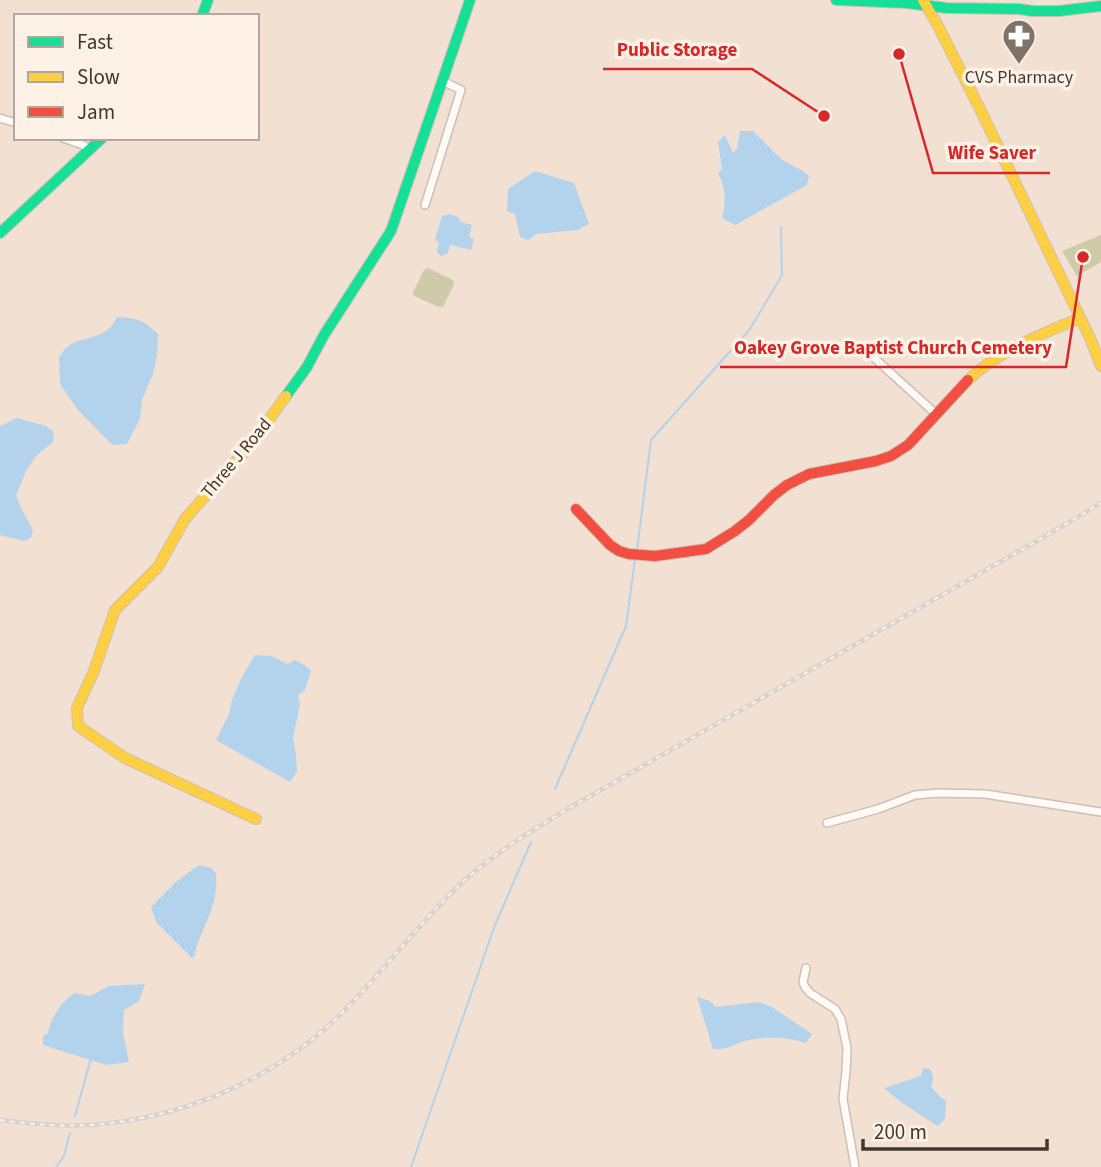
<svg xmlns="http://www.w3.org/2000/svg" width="1101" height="1167" font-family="'Source Sans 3',sans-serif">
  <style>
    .green { fill: #cfcba8 }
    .water { fill: #b3d3ec }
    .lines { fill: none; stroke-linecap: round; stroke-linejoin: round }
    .stream { stroke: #b3d3ec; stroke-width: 2 }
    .street-casing { stroke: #cdc0b3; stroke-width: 10 }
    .fast-casing { stroke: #cdc0b3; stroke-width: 12 }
    .slow-casing { stroke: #cdc0b3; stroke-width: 12 }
    .jam-casing { stroke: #cdc0b3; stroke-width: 12 }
    .street { stroke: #fdfaf8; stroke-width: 7 }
    .fast { stroke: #16e098; stroke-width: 10 }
    .slow { stroke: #ffcf43; stroke-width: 10 }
    .jam { stroke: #f24e42; stroke-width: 10 }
    .rail-casing { stroke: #d8d3ce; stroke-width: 4.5 }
    .rail { stroke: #fef1e6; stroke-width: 2; stroke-dasharray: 5; stroke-linecap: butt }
    .labels { text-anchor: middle; stroke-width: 7; stroke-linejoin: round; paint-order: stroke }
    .poi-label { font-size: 18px; fill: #43372c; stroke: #fef1e6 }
    .street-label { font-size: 18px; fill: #43372c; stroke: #fef1e6 }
    .leader { fill: none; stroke: #d62828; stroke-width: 2.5 }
    .callout-dot { fill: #d62828; stroke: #fef1e6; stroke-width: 2.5 }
    .callout-label { font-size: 19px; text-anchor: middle; font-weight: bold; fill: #d62828; stroke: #fef1e6; stroke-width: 7; stroke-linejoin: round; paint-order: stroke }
  </style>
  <rect width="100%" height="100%" fill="#f2e1d2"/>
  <g class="green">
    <polygon points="1101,235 1101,262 1077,276 1062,251"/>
    <polygon points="428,268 453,280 454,284 443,307 439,307 414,296 413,292 424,270"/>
  </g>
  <g class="water">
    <path d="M740 131H753L781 159 801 170 809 176 807 185 735 225 722 218C726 202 726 188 718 173L722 169 718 142 725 135 733 153 737 149Z"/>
    <polygon points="535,171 574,183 589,224 577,230 536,234 529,240 520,237 515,214 507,211 508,189"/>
    <polygon points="450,214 458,217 461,222 472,225 469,237 474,239 471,250 450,245 448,253 441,256 437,252 439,242 435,240 442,216"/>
    <path d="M117 317C137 318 143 320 158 334L157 356 153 374 142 400 140 419 127 444 112 445 77 409 60 384 59 357C62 354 63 350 67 347 82 335 107 341 117 317Z"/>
    <polygon points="17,418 46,426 53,431 54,441 36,456 26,471 16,495 20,506 33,530 31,538 24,541 0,535 0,426"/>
    <polygon points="255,655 271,656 288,664 295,660 306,666 311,671 305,690 298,695 300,704 293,738 296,754 297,772 290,782 216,740 229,714 232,700 241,679"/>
    <path d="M199 865 211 868 216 873C218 893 212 910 204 928 200 938 196 945 195 955L192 958 156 922 151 907 177 881Z"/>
    <path d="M145 984 139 1001 124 1010 123 1033 129 1062 106 1065 43 1045V1036L48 1033C51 1017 61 1002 75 993L90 996 109 986Z"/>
    <path d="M697 997 710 1001 716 1007 759 1002 772 1007 812 1034 806 1043C788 1037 764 1036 745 1041 731 1045 730 1050 713 1049Z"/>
    <path d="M923 1068 930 1069C934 1076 934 1079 931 1086L939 1096 946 1101 945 1119 938 1126 905 1105 885 1089V1088L921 1076Z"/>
  </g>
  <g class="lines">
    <g class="stream">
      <polyline points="637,550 651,440 750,329 782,275 781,227"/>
      <polyline points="555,789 626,626 635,559"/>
      <polyline points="75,1116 91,1058"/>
      <polyline points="56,1167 64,1156 70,1133"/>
      <polyline points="411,1167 495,925 531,842"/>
    </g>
    <defs>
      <g id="street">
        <polyline points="0,118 16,123"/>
        <polyline points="63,138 83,145 90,149"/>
        <polyline points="425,205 461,90 443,81"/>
        <polyline points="871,355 936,414"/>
        <polyline points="827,823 878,809 915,795 938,793 985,794 1101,812"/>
        <polyline points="806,968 803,982 805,987 810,993 835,1009 841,1019 847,1048 846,1071 843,1099 855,1167"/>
      </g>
      <g id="fast">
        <polyline points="836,0 906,3 947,8 1019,9 1033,11 1059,11 1101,6"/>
        <polyline points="202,16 208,0"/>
        <polyline points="0,233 102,138"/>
        <polyline points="286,396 307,367 324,335 391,231 470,0"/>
      </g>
      <g id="slow">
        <polyline points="923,0 937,24 979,107 1090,338 1101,366"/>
        <path d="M968 380C998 351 1042 334 1080 318"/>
        <polyline points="256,819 125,758 78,726 77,708 94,671 115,610 158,567 185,519 252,443 286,396"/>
      </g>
      <polyline id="jam" points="576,509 610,545 619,551 629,554 655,556 706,549 735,531 749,520 774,495 787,485 809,474 876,461 891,456 908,445 968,380"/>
    </defs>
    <use href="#street" class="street-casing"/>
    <use href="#fast" class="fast-casing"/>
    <use href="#slow" class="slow-casing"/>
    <use href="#jam" class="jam-casing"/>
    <use href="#street" class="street"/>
    <use href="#fast" class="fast"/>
    <use href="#slow" class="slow"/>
    <use href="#jam" class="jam"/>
    <defs>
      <path id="rail" d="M0 1120C37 1125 75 1128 112 1123 198 1112 281 1074 343 1012 385 970 421 920 466 879 498 851 534 829 571 807L1049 534 1101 503"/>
    </defs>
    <use href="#rail" class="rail-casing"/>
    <use href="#rail" class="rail"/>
  </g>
  <defs>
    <symbol id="pharmacy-pin" viewBox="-11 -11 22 30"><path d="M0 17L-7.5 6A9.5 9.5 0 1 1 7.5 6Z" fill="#807266" stroke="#fef1e6"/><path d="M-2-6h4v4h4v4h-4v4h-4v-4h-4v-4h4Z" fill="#fff"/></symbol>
  </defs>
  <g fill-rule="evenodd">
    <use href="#pharmacy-pin" x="1000" y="17" width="38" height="52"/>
  </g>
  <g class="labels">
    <g class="poi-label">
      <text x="1019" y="83">CVS Pharmacy</text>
    </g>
    <g class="street-label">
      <text transform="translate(236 458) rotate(-50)" y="6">Three J Road</text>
    </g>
  </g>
  <path class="leader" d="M824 116L752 69H603M899 54L933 173H1050M1083 257L1066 367H720"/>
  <g class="callout-dot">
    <circle cx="824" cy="116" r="7"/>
    <circle cx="899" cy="54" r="7"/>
    <circle cx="1083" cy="257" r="7"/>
  </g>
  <g class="callout-label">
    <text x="677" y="56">Public Storage</text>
    <text x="992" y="159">Wife Saver</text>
    <text x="893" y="354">Oakey Grove Baptist Church Cemetery</text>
  </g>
  <rect x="14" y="14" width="245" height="126" fill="#fef1e6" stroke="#b3a79c" stroke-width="2"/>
  <rect x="28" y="37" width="35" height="10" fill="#16e098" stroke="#b3a79c" stroke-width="2"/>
  <text x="77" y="49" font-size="21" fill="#43372c">Fast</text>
  <rect x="28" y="72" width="35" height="10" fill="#ffcf43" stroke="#b3a79c" stroke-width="2"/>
  <text x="77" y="84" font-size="21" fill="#43372c">Slow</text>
  <rect x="28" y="107" width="35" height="10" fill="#f24e42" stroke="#b3a79c" stroke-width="2"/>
  <text x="77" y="119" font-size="21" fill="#43372c">Jam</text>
  <path d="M863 1139v10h184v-10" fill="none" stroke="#43372c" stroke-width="3.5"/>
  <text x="874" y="1139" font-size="21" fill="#43372c" stroke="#fef1e6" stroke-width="5" paint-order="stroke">200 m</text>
</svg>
